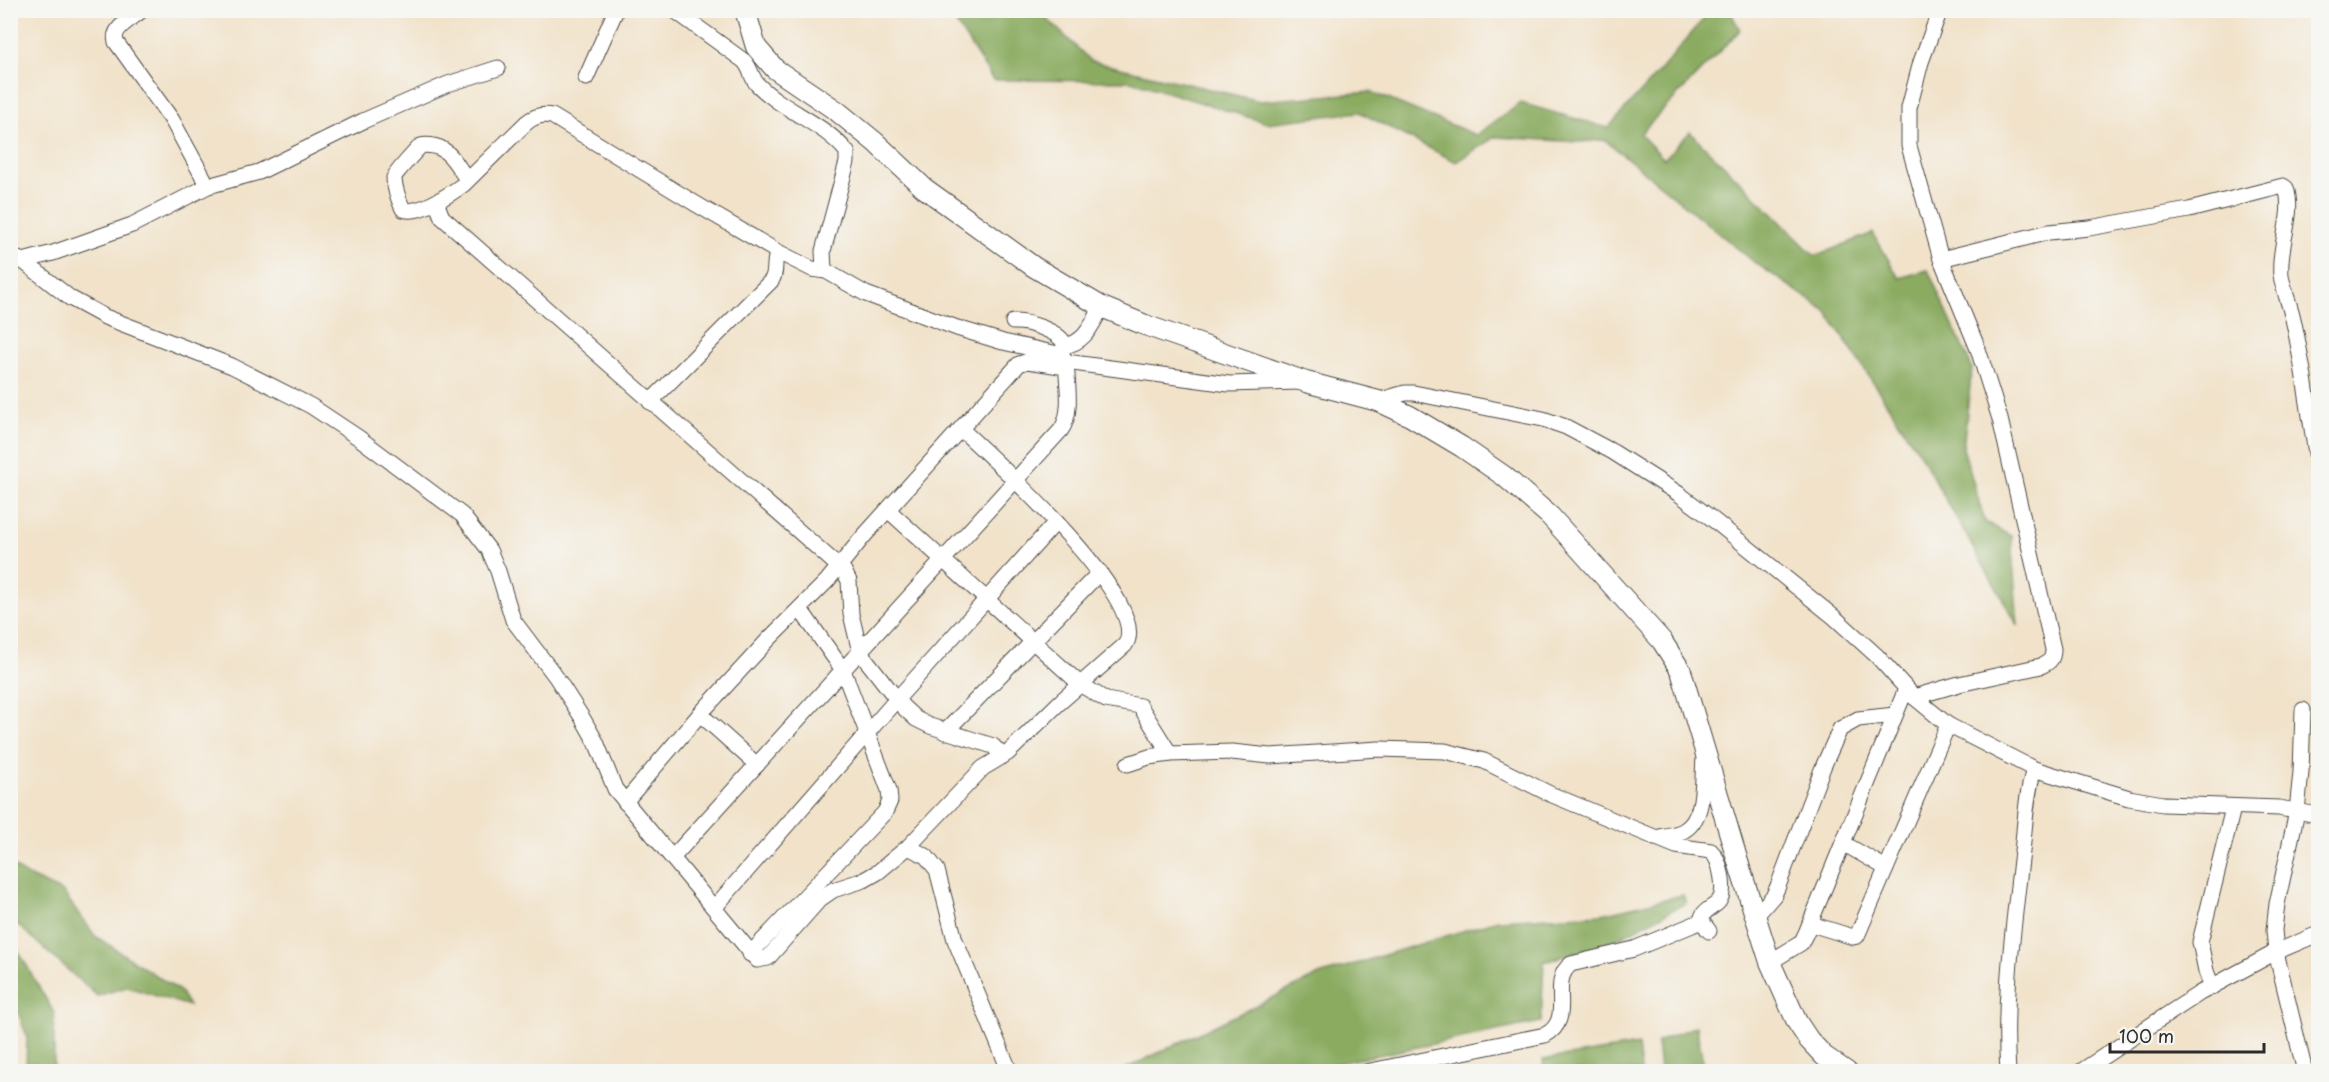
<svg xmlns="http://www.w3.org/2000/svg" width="2329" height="1082" font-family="'Playpen Sans',sans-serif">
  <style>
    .forest { fill: #8aab60; stroke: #5a6b46; stroke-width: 1.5 }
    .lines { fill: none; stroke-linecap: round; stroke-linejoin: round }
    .minor-casing { stroke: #494643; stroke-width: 17 }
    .major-casing { stroke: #494643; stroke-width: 22 }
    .minor { stroke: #fff; stroke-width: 15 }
    .major { stroke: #fff; stroke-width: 20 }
  </style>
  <rect width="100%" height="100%" fill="#f6f6f2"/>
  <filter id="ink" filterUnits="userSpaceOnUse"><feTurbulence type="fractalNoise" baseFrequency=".0167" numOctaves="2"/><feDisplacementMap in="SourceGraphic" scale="12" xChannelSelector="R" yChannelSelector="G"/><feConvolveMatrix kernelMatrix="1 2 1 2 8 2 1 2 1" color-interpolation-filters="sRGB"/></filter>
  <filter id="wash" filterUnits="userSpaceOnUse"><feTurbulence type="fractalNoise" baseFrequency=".008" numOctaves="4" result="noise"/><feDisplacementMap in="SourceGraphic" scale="24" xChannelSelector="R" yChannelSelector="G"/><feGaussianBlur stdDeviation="1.35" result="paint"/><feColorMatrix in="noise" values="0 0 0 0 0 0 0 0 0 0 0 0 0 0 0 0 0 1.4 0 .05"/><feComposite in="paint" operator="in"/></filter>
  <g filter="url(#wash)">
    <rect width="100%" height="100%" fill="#f1e2c9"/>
    <g class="forest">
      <polygon points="948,11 1039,11 1091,61 1260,101 1371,92 1476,135 1521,103 1608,128 1665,65 1706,16 1707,11 1730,11 1740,30 1640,134 1664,159 1690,132 1815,256 1873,233 1899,278 1928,270 1972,368 1963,448 1985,522 2011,536 2018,626 1918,451 1826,311 1754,262 1605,140 1579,142 1495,137 1456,162 1359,112 1267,123 1131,81 993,80"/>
      <polygon points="11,865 28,876 63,892 95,936 180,991 189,1006 127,987 97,996 11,919"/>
      <polygon points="1683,895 1686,903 1611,942 1544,962 1541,1022 1300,1071 1121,1071 1319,975 1498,920 1602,914"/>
      <polygon points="10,926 12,940 54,1013 54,1071 26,1071 27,1036 11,995"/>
      <polygon points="1696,1026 1705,1071 1660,1071 1657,1042"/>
      <polygon points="1638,1045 1641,1071 1544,1071 1543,1060"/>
    </g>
  </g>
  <g filter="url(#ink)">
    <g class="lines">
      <defs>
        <g id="minor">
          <path d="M142 10C132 19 111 28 116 42L172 120 208 186"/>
          <path d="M674 10 744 61C751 68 751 77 757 84 783 111 824 123 847 152V162L823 251 824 270"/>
          <polyline points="586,78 616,10"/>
          <path d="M468 180C459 170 453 154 440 148 435 146 426 144 421 146 418 148 394 175 394 177 394 187 399 201 403 209 418 216 452 193 464 184L468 180 526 123C534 116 542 114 552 116L696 204 778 252 812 269 826 271 866 294 957 328 1003 342 1058 354 1064 358 1066 362C1067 383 1073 413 1061 430L673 857"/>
          <polyline points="436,202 442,217 844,571 849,581 851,614 860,652 903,707 916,719 930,726 993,746 1003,756"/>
          <polyline points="10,256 23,261 53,253 132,225 208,186 259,172 363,121 448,84 498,68"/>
          <path d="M1941 259 2049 232 2089 228 2189 210 2283 186 2286 188C2295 215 2278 245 2281 275 2283 290 2290 304 2293 319 2304 367 2309 416 2318 464"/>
          <path d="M23 261 70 298 105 317 232 366 311 406 359 438 462 515 489 550 498 571 513 620 556 677 583 719 596 742 615 789 757 960 768 958 820 899 833 890 864 880 878 872 908 847 983 768 1008 753 1059 703 1125 645C1155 604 991 457 961 429"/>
          <path d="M1013 322C1027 321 1060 331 1065 345L1060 355"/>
          <path d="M1065 345C1085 344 1093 322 1102 307"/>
          <polyline points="1066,362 1229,384 1300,382"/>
          <polyline points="1378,401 1405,393 1414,393 1543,419 1566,427 1613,452 1679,494 1711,518 1834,617 1877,656 1914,697 1948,725 2034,769 2129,798 2163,804 2279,808 2318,815"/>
          <path d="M650 402 771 281C778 272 772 262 778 252"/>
          <polyline points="888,510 1080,684 1106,700 1140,706 1170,754"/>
          <path d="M1914 697 1959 684 2041 666C2050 662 2053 659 2053 649L2000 419 1978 349 1941 259 1909 146V108L1921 62 1940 10"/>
          <polyline points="2303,710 2301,772 2297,811 2277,904 2274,930 2276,952 2305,1072"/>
          <polyline points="700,714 757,765"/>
          <polyline points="945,732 1100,572"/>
          <path d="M1128 764 1149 757 1170 754 1232 752 1270 756 1379 749 1445 751 1484 761 1550 794 1676 846 1711 851C1720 859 1727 890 1719 901 1715 907 1703 910 1702 918 1702 923 1706 927 1709 931"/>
          <polyline points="625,802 700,714 768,640 827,581 863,537 1019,364 1028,361 1066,367"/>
          <path d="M1655 838C1664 836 1675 835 1683 831 1706 819 1702 780 1704 758"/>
          <polyline points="1843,843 1886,868"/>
          <polyline points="908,847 926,856 937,870 955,940 1010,1072"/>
          <polyline points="715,907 897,699 1056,522"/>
          <polyline points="1755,917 1774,895 1778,886 1823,767 1840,729 1858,719 1895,715"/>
          <polyline points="1811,924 1853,937 1857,936 1948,725"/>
          <polyline points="750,954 885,812 890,801 889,790 843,670 800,609"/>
          <polyline points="1770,962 1801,943 1806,933 1906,689"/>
          <polyline points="2212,987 2206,971 2200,942 2233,808"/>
          <path d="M1366 1072 1545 1035C1576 1019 1547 982 1571 964L1634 949 1702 921"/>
          <path d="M2008 1072C2003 1001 2013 931 2021 860 2025 830 2025 799 2034 769"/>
          <polyline points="2080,1072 2200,993 2276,952 2318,934"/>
        </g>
        <polyline id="major" points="745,10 756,47 775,69 837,111 875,142 924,188 1034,267 1102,307 1145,325 1306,382 1378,401 1410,416 1462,447 1504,476 1550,516 1662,641 1681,671 1739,865 1770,962 1797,1022 1809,1040 1824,1056 1847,1072"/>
      </defs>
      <use href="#minor" class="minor-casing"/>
      <use href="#major" class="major-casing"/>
      <use href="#minor" class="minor"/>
      <use href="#major" class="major"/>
    </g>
  </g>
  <rect width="2329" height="1082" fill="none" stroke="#f6f6f2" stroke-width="36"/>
  <path d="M2110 1043v9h154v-9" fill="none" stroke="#2b2b2b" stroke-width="3"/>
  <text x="2119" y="1043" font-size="18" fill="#2b2b2b" stroke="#f6f6f2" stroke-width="4.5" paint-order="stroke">100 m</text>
</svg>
